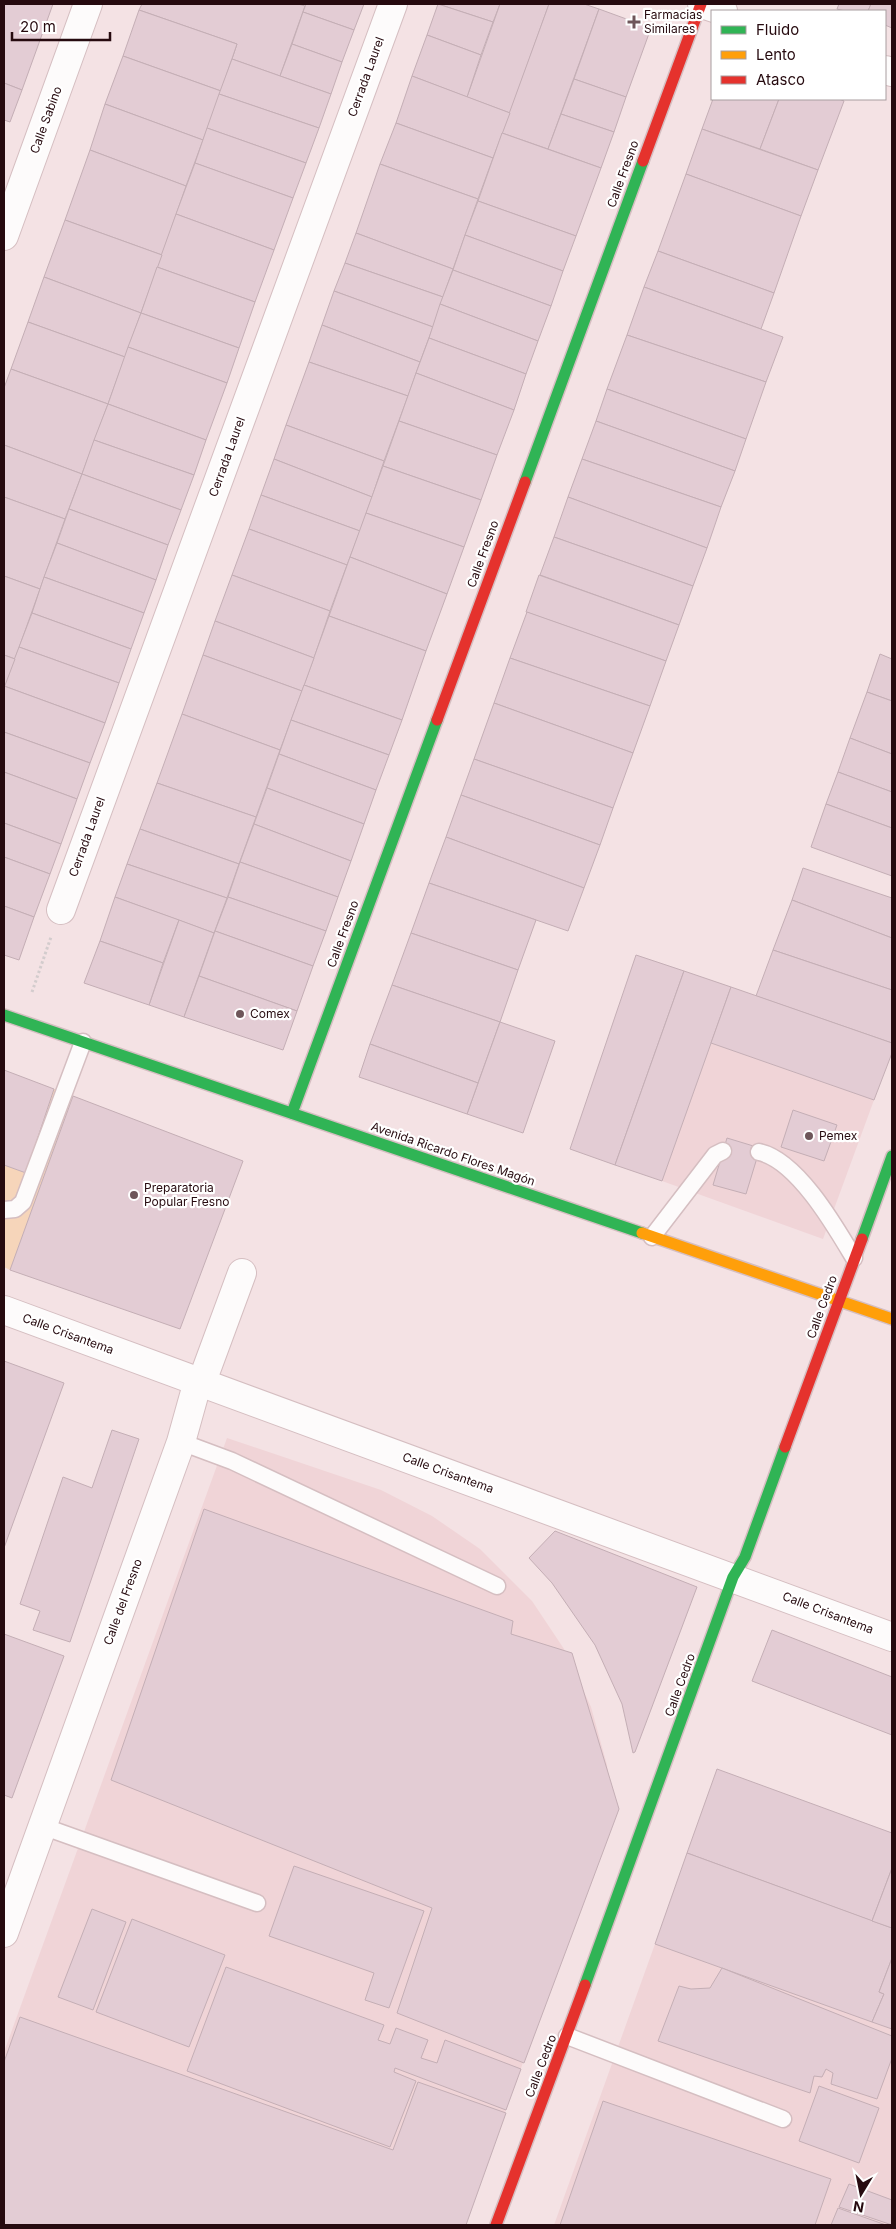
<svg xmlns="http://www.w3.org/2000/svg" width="896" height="2229" font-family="Inter,sans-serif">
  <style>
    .built { fill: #f0d4d7 }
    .green { fill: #f6d5ba }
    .building { fill: #e3ccd4; stroke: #c4aeb5 }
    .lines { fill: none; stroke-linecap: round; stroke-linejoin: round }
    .lane-casing { stroke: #d5bec1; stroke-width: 19 }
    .street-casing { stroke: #d5bec1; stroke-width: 30 }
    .fast-casing { stroke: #d5bec1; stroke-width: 14 }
    .slow-casing { stroke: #d5bec1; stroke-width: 14 }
    .jam-casing { stroke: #d5bec1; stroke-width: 14 }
    .path { stroke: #d3cccd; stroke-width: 3; stroke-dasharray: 2.5 2.5; stroke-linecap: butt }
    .lane { stroke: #fdfbfb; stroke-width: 16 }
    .street { stroke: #fdfbfb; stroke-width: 28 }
    .fast { stroke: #30b455; stroke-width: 11 }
    .slow { stroke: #ff9f0a; stroke-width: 11 }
    .jam { stroke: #e5322d; stroke-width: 11 }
    .poi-dot { fill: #6e565a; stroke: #fff; stroke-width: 2 }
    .labels { text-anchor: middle; stroke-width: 4.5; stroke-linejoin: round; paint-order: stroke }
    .poi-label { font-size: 12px; fill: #260a0f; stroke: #fff; text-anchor: start }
    .street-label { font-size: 12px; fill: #260a0f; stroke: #fff }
  </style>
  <rect width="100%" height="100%" fill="#f4e2e4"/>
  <g class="built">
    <polygon points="711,1043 874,1100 823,1239 662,1181"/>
    <polygon points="227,1438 381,1490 432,1516 480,1549 532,1601 564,1649 591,1707 607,1765 613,1815 464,2225 4,2225 4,2052"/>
    <polygon points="655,1944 892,2029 892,2225 554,2225"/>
  </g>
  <polygon class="green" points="54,1089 73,1096 10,1270 4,1267 4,1165 26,1173"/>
  <g class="building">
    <polygon points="4,4 53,4 22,90 4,83"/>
    <polygon points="142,4 298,4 305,6 280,76 232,59 237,44 139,10"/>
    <polygon points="306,4 364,4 354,30 303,12"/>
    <polygon points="438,4 500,4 493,22"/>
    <polygon points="438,4 493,22 481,55 427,35"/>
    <polygon points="500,4 549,4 510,113 467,97"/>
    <polygon points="549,4 584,4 599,9 548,149 502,133"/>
    <polygon points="839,4 871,4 868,11 845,11 837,9"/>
    <polygon points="871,4 892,4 892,28 885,25 885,11 868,11"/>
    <polygon points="599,9 651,28 626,97 574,79"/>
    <polygon points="139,10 237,44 221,91 123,56"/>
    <polygon points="303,12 354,30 342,62 292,44"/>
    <polygon points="427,35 481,55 467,97 412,76"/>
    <polygon points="292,44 342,62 331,94 280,76"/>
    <polygon points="123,56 221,91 203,140 105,104"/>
    <polygon points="232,59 331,94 319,128 219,94"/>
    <polygon points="412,76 510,113 493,158 396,123"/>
    <polygon points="574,79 626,97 614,132 561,114"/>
    <polygon points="4,83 22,90 10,122 4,120"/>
    <polygon points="219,94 319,128 306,163 207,128"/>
    <polygon points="713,99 779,99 760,149 702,129"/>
    <polygon points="779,99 839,99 844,101 818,170 760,149"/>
    <polygon points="105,104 203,140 186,186 90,150"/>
    <polygon points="561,114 614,132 601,168 548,149"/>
    <polygon points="396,123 493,158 478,199 380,164"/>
    <polygon points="207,128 306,163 293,198 195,163"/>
    <polygon points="702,129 818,170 801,216 686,174"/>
    <polygon points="502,133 601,168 576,236 478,201"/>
    <polygon points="90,150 186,186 162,255 65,220"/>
    <polygon points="195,163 293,198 274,250 176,214"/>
    <polygon points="380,164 478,199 453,269 356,233"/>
    <polygon points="686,174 801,216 774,293 658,251"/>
    <polygon points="478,201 576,236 563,271 465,235"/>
    <polygon points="176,214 274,250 255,302 157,267"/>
    <polygon points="65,220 162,255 141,313 44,277"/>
    <polygon points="356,233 453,269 443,297 345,263"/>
    <polygon points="465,235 563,271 551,306 453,270"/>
    <polygon points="658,251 774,293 761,329 644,287"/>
    <polygon points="345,263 443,297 433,327 334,291"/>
    <polygon points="157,267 255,302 239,348 141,313"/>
    <polygon points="453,270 551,306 538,341 440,304"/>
    <polygon points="44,277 141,313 125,357 28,322"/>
    <polygon points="644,287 783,337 766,382 627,335"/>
    <polygon points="334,291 433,327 420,362 322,325"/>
    <polygon points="440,304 538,341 526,374 429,338"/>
    <polygon points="141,313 239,348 227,383 128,347"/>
    <polygon points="28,322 125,357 108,404 11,369"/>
    <polygon points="322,325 420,362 408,396 309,362"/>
    <polygon points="627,335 766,382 746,439 607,389"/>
    <polygon points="429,338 526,374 514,410 416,373"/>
    <polygon points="128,347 227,383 206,440 108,404"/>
    <polygon points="309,362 408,396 384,461 286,425"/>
    <polygon points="11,369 108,404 82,474 4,445 4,388"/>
    <polygon points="416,373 514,410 497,455 399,421"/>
    <polygon points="607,389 746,439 735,471 596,421"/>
    <polygon points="108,404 206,440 194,475 94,440"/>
    <polygon points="399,421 497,455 481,500 383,466"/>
    <polygon points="596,421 735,471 721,507 582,459"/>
    <polygon points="286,425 384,461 372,497 274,459"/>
    <polygon points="94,440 194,475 181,510 82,474"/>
    <polygon points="4,445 82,474 65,519 4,497"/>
    <polygon points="274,459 372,497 360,531 261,495"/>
    <polygon points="582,459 721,507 707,548 568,497"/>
    <polygon points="383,466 481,500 464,547 366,513"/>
    <polygon points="82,474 181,510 168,545 69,509"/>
    <polygon points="261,495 360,531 347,565 249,529"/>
    <polygon points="4,497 65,519 40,589 4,576"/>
    <polygon points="568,497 707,548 693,586 554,537"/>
    <polygon points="69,509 168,545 156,580 57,543"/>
    <polygon points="366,513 464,547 447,594 350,557"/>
    <polygon points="249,529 347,565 330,611 232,575"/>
    <polygon points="554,537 693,586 679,625 540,575"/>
    <polygon points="57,543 156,580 144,613 44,577"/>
    <polygon points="350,557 447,594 426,651 329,616"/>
    <polygon points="232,575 330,611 314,658 215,621"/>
    <polygon points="539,575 679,625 666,661 526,612"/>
    <polygon points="4,576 40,589 15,659 4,655"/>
    <polygon points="44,577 144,613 131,649 32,613"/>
    <polygon points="527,612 666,661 650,706 510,658"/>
    <polygon points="32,613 131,649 119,683 19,647"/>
    <polygon points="329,616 426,651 402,720 304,685"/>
    <polygon points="215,621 314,658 302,691 203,655"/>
    <polygon points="19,647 119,683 105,723 4,686"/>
    <polygon points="880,654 892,659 892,701 867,692"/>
    <polygon points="4,655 15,659 4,688"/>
    <polygon points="203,655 302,691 280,750 182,714"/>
    <polygon points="510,658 650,706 633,753 494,703"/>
    <polygon points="304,685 402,720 389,755 291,720"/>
    <polygon points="4,686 105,723 90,763 4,732"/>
    <polygon points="867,692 892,701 892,754 850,738"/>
    <polygon points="494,703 633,753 613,808 474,759"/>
    <polygon points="182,714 280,750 256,817 157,783"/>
    <polygon points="291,720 389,755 376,790 279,754"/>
    <polygon points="4,732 90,763 77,799 4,772"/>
    <polygon points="850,738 892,754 892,792 838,772"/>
    <polygon points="279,754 376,790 364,824 267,788"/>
    <polygon points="474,759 613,808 600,845 461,795"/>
    <polygon points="4,772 77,799 61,844 4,823"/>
    <polygon points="838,772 892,792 892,828 826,804"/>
    <polygon points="157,783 256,817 239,864 140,829"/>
    <polygon points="267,788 364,824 351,861 254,824"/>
    <polygon points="461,795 600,845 584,888 446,837"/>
    <polygon points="826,804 892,828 892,876 811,847"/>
    <polygon points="4,823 61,844 50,874 4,857"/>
    <polygon points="254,824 351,861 338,897 240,862"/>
    <polygon points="140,829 239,864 227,898 127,864"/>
    <polygon points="446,837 584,888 568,931 429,883"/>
    <polygon points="4,857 50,874 34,917 4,906"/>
    <polygon points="240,862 338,897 326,931 228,897"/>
    <polygon points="127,864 227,898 214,933 115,897"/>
    <polygon points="803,868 892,898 892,938 792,900"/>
    <polygon points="429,883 536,920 518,970 411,933"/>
    <polygon points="115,897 179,920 163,963 100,941"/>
    <polygon points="228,897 326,931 313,966 215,931"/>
    <polygon points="792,900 892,938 892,990 773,950"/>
    <polygon points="4,906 34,917 19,960 4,955"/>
    <polygon points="179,920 214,933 184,1017 149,1005"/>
    <polygon points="215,931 313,966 297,1011 199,976"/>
    <polygon points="411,933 518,970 500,1022 392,985"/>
    <polygon points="100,941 163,963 149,1005 84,983"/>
    <polygon points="773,950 892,990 892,1043 756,996"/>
    <polygon points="636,955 684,971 615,1165 570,1149"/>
    <polygon points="684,971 731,987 662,1181 615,1165"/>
    <polygon points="199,976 297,1011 283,1050 184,1017"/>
    <polygon points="392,985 500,1022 478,1083 370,1044"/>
    <polygon points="731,987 892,1043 892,1053 874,1100 711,1043"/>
    <polygon points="500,1022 555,1041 523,1133 467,1114"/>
    <polygon points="370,1044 478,1083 467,1114 359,1077"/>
    <polygon points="4,1070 54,1089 26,1173 4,1165"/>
    <polygon points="73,1096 243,1161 180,1329 10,1270"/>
    <polygon points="793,1110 837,1125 824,1161 781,1147"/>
    <polygon points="727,1138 760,1148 746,1194 713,1185"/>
    <polygon points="4,1361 64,1383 4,1548"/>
    <polygon points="112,1430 139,1439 70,1642 33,1630 40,1611 20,1604 63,1477 92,1488"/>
    <polygon points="204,1509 513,1621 511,1634 572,1653 619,1809 524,2063 397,2013 432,1908 111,1780"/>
    <polygon points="555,1531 697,1587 635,1752 633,1753 622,1704 595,1645 552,1583 529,1558"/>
    <polygon points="772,1630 892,1677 892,1735 752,1681"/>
    <polygon points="4,1634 64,1656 12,1798 4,1795"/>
    <polygon points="717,1769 892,1833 892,1868 872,1921 687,1853"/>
    <polygon points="687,1853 892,1928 892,1958 879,1992 884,1994 872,2022 655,1944"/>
    <polygon points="294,1866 424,1911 389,2008 365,2000 374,1973 269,1936"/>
    <polygon points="892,1868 892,1928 872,1921"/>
    <polygon points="92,1909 126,1922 93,2010 58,1997"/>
    <polygon points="132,1919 225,1955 189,2047 96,2012"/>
    <polygon points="892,1958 892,2029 872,2022 884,1994 879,1992"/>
    <polygon points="226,1967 384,2025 378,2040 390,2044 396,2028 428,2040 421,2058 437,2063 445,2040 521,2069 506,2110 395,2068 394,2072 416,2081 390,2147 187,2071"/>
    <polygon points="722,1968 892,2036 892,2058 877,2099 831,2084 833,2073 826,2069 822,2077 814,2076 810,2093 658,2041 679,1986 691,1989 710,1988"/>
    <polygon points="20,2017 393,2150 418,2082 506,2113 466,2225 4,2225 4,2062"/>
    <polygon points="819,2086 879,2108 859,2163 799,2141"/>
    <polygon points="603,2101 831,2179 815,2225 560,2225"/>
    <polygon points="849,2184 892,2200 892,2225 839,2207"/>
    <polygon points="838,2208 886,2225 831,2225"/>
  </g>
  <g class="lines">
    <defs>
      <g id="lane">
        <path d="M759 1152C797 1160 835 1226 854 1258"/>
        <polyline points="4,1210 15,1209 23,1202 83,1042"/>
        <polyline points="652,1237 715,1155 723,1151"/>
        <polyline points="181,1442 232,1461 497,1586"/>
        <polyline points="42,1826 257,1903"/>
        <polyline points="567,2036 783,2119"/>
      </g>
      <g id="street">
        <polyline points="702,4 723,11"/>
        <polyline points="885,70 892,72"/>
        <polyline points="4,236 88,4"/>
        <polyline points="61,910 393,4"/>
        <polyline points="4,1310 892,1637"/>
        <polyline points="4,1933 181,1442 198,1381 204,1376 242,1273"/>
      </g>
      <g id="fast">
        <polyline points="525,482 643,161"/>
        <polyline points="4,1015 642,1233"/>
        <polyline points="292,1113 437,720"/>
        <polyline points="862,1239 892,1156"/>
        <polyline points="585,1985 733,1577 745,1557 785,1447"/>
      </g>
      <polyline id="slow" points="642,1233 892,1319"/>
      <g id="jam">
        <polyline points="643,161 701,4"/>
        <polyline points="437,720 525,482"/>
        <polyline points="785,1447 862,1239"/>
        <polyline points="496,2225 585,1985"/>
      </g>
    </defs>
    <use href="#lane" class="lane-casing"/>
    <use href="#street" class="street-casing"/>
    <use href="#fast" class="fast-casing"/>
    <use href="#slow" class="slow-casing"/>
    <use href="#jam" class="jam-casing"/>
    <polyline class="path" points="32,992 51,937"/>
    <use href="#lane" class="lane"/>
    <use href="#street" class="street"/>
    <use href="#fast" class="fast"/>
    <use href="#slow" class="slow"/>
    <use href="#jam" class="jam"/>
  </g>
  <g class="poi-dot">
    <path d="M631.5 14.5h5v5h5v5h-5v5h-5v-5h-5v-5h5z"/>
    <circle cx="240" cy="1014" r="5"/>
    <circle cx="809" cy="1136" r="5"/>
    <circle cx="134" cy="1195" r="5"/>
  </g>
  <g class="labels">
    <g class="poi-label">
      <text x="644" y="19">Farmacias<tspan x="644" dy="14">Similares</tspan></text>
      <text x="250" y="1018">Comex</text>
      <text x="819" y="1140">Pemex</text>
      <text x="144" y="1192">Preparatoria<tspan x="144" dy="14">Popular Fresno</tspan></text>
    </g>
    <g class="street-label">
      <text transform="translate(366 77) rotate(-70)" y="4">Cerrada Laurel</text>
      <text transform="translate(46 120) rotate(-70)" y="4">Calle Sabino</text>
      <text transform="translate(623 174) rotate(-70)" y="4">Calle Fresno</text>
      <text transform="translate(227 457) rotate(-70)" y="4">Cerrada Laurel</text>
      <text transform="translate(483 554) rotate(-70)" y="4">Calle Fresno</text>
      <text transform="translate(87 837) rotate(-70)" y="4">Cerrada Laurel</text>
      <text transform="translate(343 934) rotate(-70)" y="4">Calle Fresno</text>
      <text transform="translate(453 1154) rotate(19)" y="4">Avenida Ricardo Flores Magón</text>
      <text transform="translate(822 1307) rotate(-70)" y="4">Calle Cedro</text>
      <text transform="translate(68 1334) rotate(20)" y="4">Calle Crisantema</text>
      <text transform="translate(448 1473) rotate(20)" y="4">Calle Crisantema</text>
      <text transform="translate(123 1602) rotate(-70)" y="4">Calle del Fresno</text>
      <text transform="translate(828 1613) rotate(21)" y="4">Calle Crisantema</text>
      <text transform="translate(680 1685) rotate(-70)" y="4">Calle Cedro</text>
      <text transform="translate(541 2066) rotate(-69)" y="4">Calle Cedro</text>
    </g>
  </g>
  <rect width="896" height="2229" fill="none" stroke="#260a0f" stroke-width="10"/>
  <rect x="711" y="10" width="175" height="90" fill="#ffffff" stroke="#a89d9f"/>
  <rect x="721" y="26" width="25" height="8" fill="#30b455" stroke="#a89d9f"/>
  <text x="756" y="35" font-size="15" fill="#260a0f">Fluido</text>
  <rect x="721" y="51" width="25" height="8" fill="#ff9f0a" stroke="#a89d9f"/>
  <text x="756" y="60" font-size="15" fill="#260a0f">Lento</text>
  <rect x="721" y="76" width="25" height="8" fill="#e5322d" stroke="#a89d9f"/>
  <text x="756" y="85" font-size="15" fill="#260a0f">Atasco</text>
  <g transform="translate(861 2194) rotate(190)" stroke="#ffffff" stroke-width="4" paint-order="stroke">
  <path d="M0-4L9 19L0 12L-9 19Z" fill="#260a0f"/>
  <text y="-8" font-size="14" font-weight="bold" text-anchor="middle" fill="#260a0f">N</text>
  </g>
  <path d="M12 32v8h98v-8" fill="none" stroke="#260a0f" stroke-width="2.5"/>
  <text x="20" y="32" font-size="15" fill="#260a0f" stroke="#ffffff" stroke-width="4" paint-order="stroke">20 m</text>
</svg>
